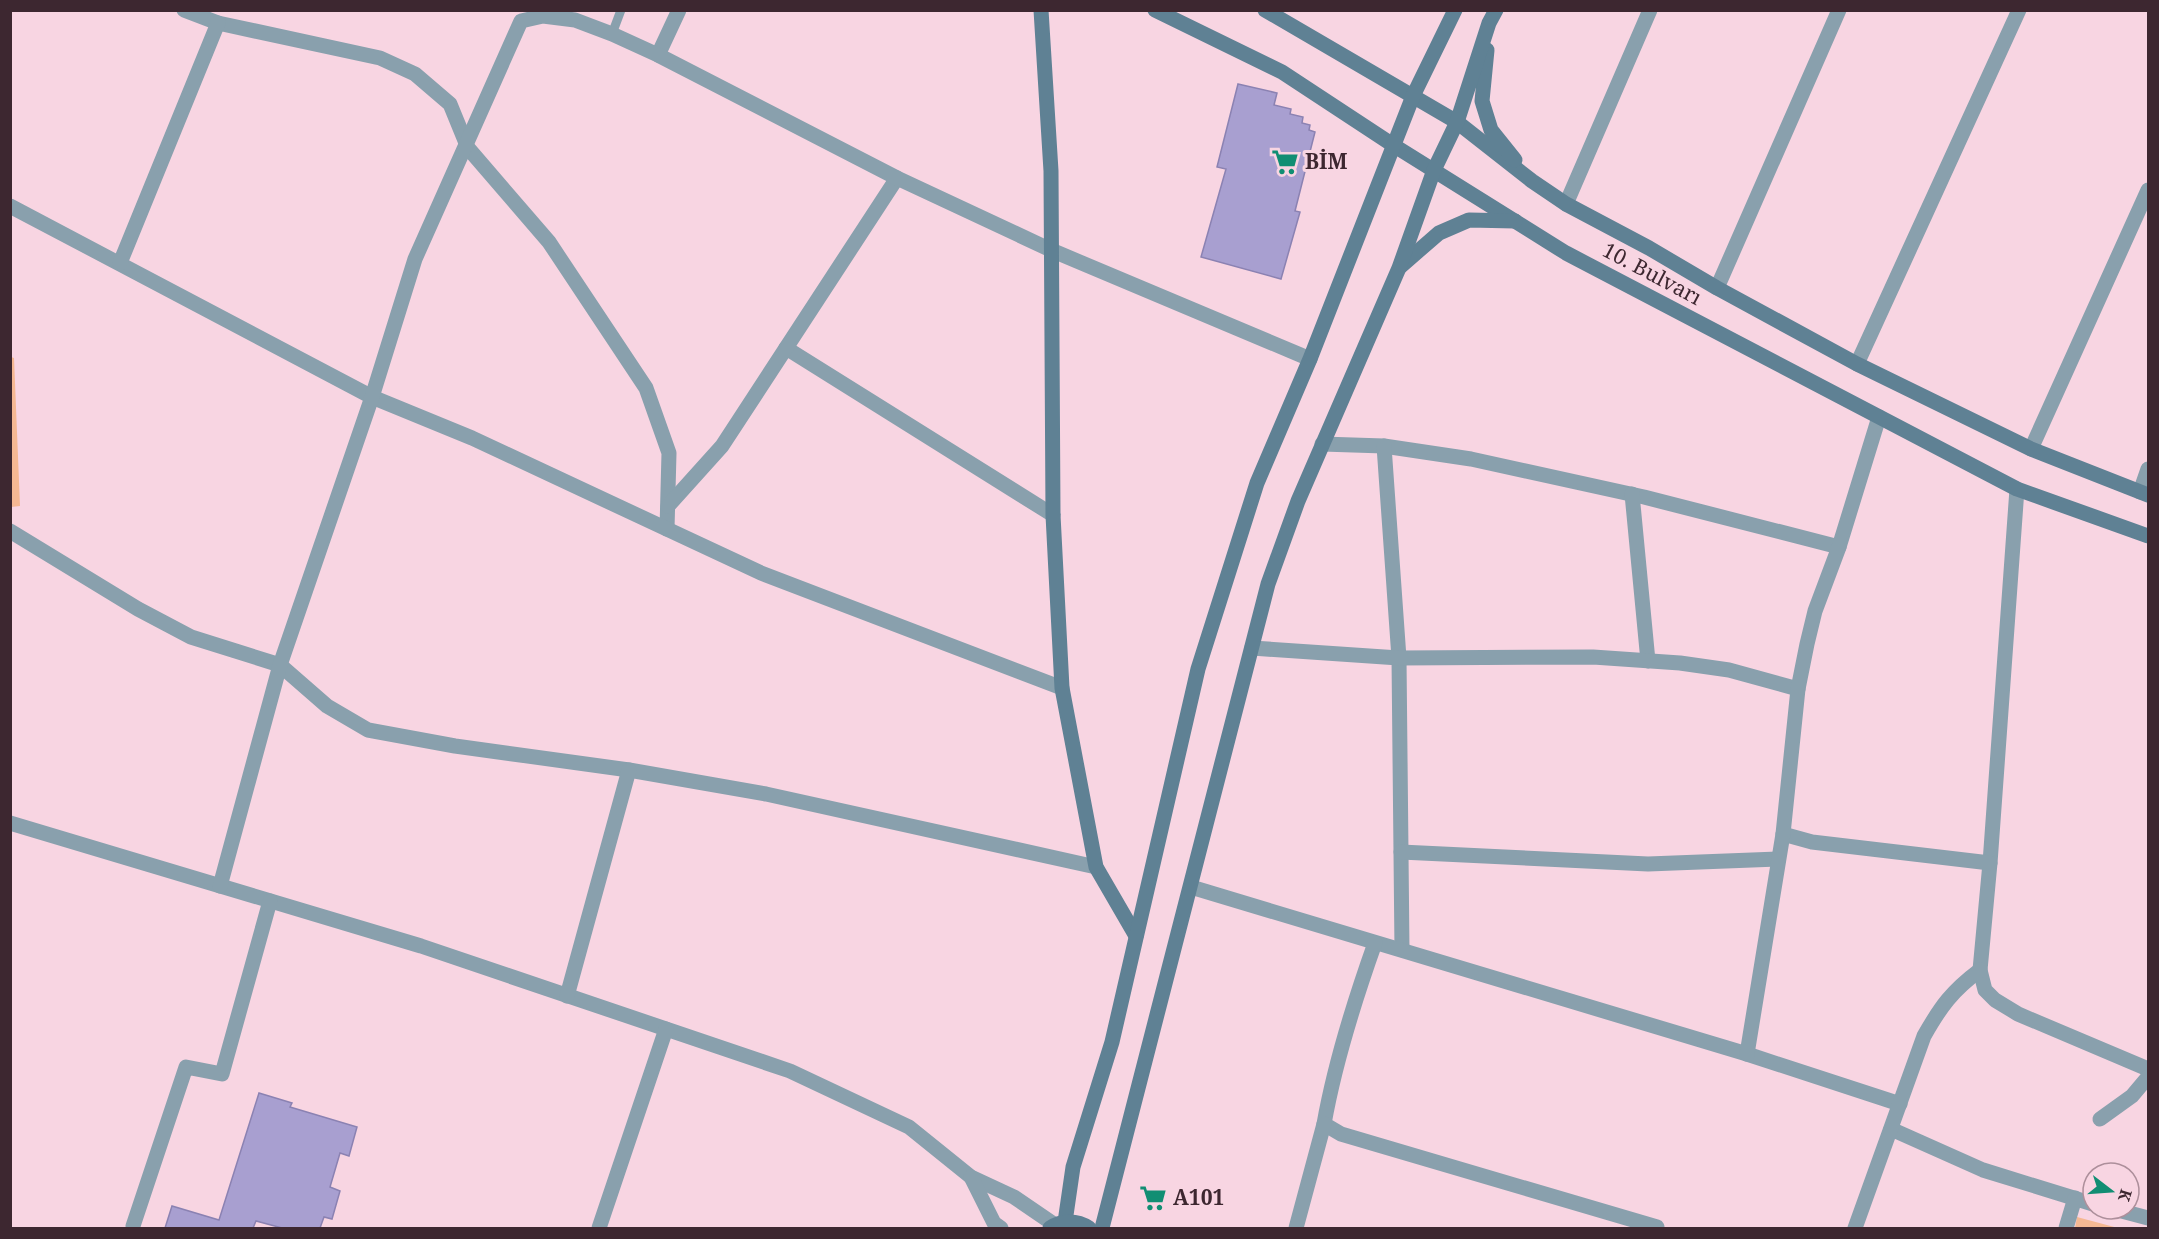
<svg xmlns="http://www.w3.org/2000/svg" width="2159" height="1239" font-family="'Noto Serif',serif">
  <style>
    .green { fill: #f5b893 }
    .building { fill: #a89fd0; stroke: #8b82b2; stroke-width: 1.5 }
    .lines { fill: none; stroke-linecap: round; stroke-linejoin: round }
    .lane { stroke: #89a0ad; stroke-width: 9 }
    .street { stroke: #89a0ad; stroke-width: 15 }
    .secondary { stroke: #5f8194; stroke-width: 15 }
    .labels { text-anchor: middle; stroke-width: 6; stroke-linejoin: round; paint-order: stroke }
    .poi-label { font-size: 21px; font-weight: bold; fill: #3d2730; stroke: #f8d5e2; text-anchor: start }
    .street-label { font-size: 21px; fill: #3d2730; stroke: #f8d5e2 }
  </style>
  <rect width="100%" height="100%" fill="#f8d5e2"/>
  <g class="green">
    <polygon points="11,357 14,358 20,506 11,507"/>
    <polygon points="2077,1217 2118,1228 2075,1228"/>
  </g>
  <g class="building">
    <polygon points="1238,84 1277,93 1274,105 1291,109 1290,114 1303,117 1302,123 1310,125 1309,130 1315,132 1295,211 1300,212 1281,279 1201,257 1226,169 1217,167"/>
    <polygon points="259,1093 292,1103 290,1107 357,1127 349,1156 340,1153 330,1187 340,1191 332,1219 324,1217 320,1228 282,1228 256,1221 253,1228 165,1228 172,1206 219,1220"/>
  </g>
  <g class="lines">
    <polyline class="lane" points="612,34 621,10"/>
    <g class="street">
      <polyline points="184,10 218,23 380,58 415,74 450,104 468,148 549,242 646,388 669,453 667,529"/>
      <polyline points="658,55 679,10"/>
      <polyline points="1566,204 1650,10"/>
      <polyline points="10,206 372,397 472,438 761,573 1062,688"/>
      <polyline points="120,263 218,23"/>
      <polyline points="1717,288 1839,10"/>
      <polyline points="786,348 1053,515"/>
      <polyline points="1857,364 2019,10"/>
      <polyline points="1322,444 1384,446 1471,459 1644,497 1839,547"/>
      <polyline points="1384,446 1399,658 1402,950"/>
      <polyline points="2031,449 2148,190"/>
      <polyline points="2017,489 1990,863 1980,970 1985,990 1995,1000 2018,1014 2148,1069"/>
      <polyline points="2140,492 2148,469"/>
      <polyline points="1632,494 1648,661"/>
      <polyline points="668,506 722,446 897,178"/>
      <polyline points="10,531 138,609 191,637 280,665 327,706 368,730 455,746 629,770 766,794 1096,867"/>
      <polyline points="1252,648 1399,658 1593,657 1680,663 1729,670 1798,689"/>
      <polyline points="10,823 421,946 790,1071 909,1127 971,1177 1014,1197 1055,1225"/>
      <polyline points="1783,834 1812,842 1990,863"/>
      <polyline points="1401,852 1648,864 1778,859"/>
      <polyline points="220,886 280,665 372,397 415,259 521,21 543,16 575,20 612,34 658,55 897,178 1051,250 1310,359"/>
      <polyline points="1191,887 1747,1054 1900,1104"/>
      <path d="M1375 943C1354 1002 1335 1062 1324 1124L1341 1134 1657 1227"/>
      <polyline points="567,996 629,770"/>
      <polyline points="1747,1054 1783,834 1798,689 1807,644 1815,611 1839,547 1879,417"/>
      <polyline points="2100,1119 2132,1096 2148,1077"/>
      <polyline points="1891,1129 1983,1170 2093,1204"/>
      <polyline points="971,1177 994,1223 1001,1228"/>
      <polyline points="2114,1209 2148,1218"/>
      <polyline points="133,1226 186,1067 222,1074 270,901"/>
      <polyline points="599,1228 666,1029"/>
      <polyline points="1296,1228 1324,1124"/>
      <path d="M1855 1228 1924 1036C1941 1006 1952 991 1980 970"/>
      <polyline points="2066,1228 2075,1198"/>
    </g>
    <g class="secondary">
      <polyline points="1041,10 1051,171 1053,515 1062,688 1096,867 1136,936"/>
      <polyline points="1155,10 1282,72 1393,145 1566,253 2017,489 2148,536"/>
      <polyline points="1265,10 1457,122 1532,181 1566,204 1649,248 1717,288 1857,364 2031,449 2148,495"/>
      <polyline points="1487,50 1482,101 1491,130 1515,160"/>
      <polyline points="1401,266 1439,233 1469,220 1515,221"/>
      <polyline points="1065,1222 1073,1167 1112,1042 1198,669 1257,483 1310,359 1413,96 1455,10"/>
      <path d="M1050 1228C1062 1220 1077 1220 1089 1228"/>
      <polyline points="1102,1228 1268,584 1298,501 1399,268 1434,170 1457,122 1489,23 1496,10"/>
    </g>
  </g>
  <defs>
    <symbol id="supermarket-bare" viewBox="-9 -9 18 18"><path d="M-6-5.5h2.5l.6 2H6L4.5 2H-2.5L-4.4-4H-6ZM-1.5 3.2a1.3 1.3 0 1 0 .1 0ZM3 3.2a1.3 1.3 0 1 0 .1 0Z" fill="#118e73" stroke="#f8d5e2" stroke-width="2.5" paint-order="stroke"/></symbol>
  </defs>
  <g fill-rule="evenodd">
    <use href="#supermarket-bare" x="1266" y="143" width="38" height="38"/>
    <use href="#supermarket-bare" x="1134" y="1179" width="38" height="38"/>
  </g>
  <g class="labels">
    <g class="poi-label">
      <text x="1305" y="169">BİM</text>
      <text x="1173" y="1205">A101</text>
    </g>
    <g class="street-label">
      <text transform="translate(1652 274) rotate(28)" y="7">10. Bulvarı</text>
    </g>
  </g>
  <rect width="2159" height="1239" fill="none" stroke="#3d2730" stroke-width="24"/>
  <g transform="translate(2111 1191) rotate(107)"><circle r="28" fill="#f8d5e2" stroke="#ad8f9b" stroke-width="1.5"/>
  <path d="M0-4.5L10 22L0 15L-10 22Z" fill="#118e73"/>
  <text y="-9" font-size="16" font-weight="bold" text-anchor="middle" fill="#3d2730">K</text>
  </g>
</svg>
